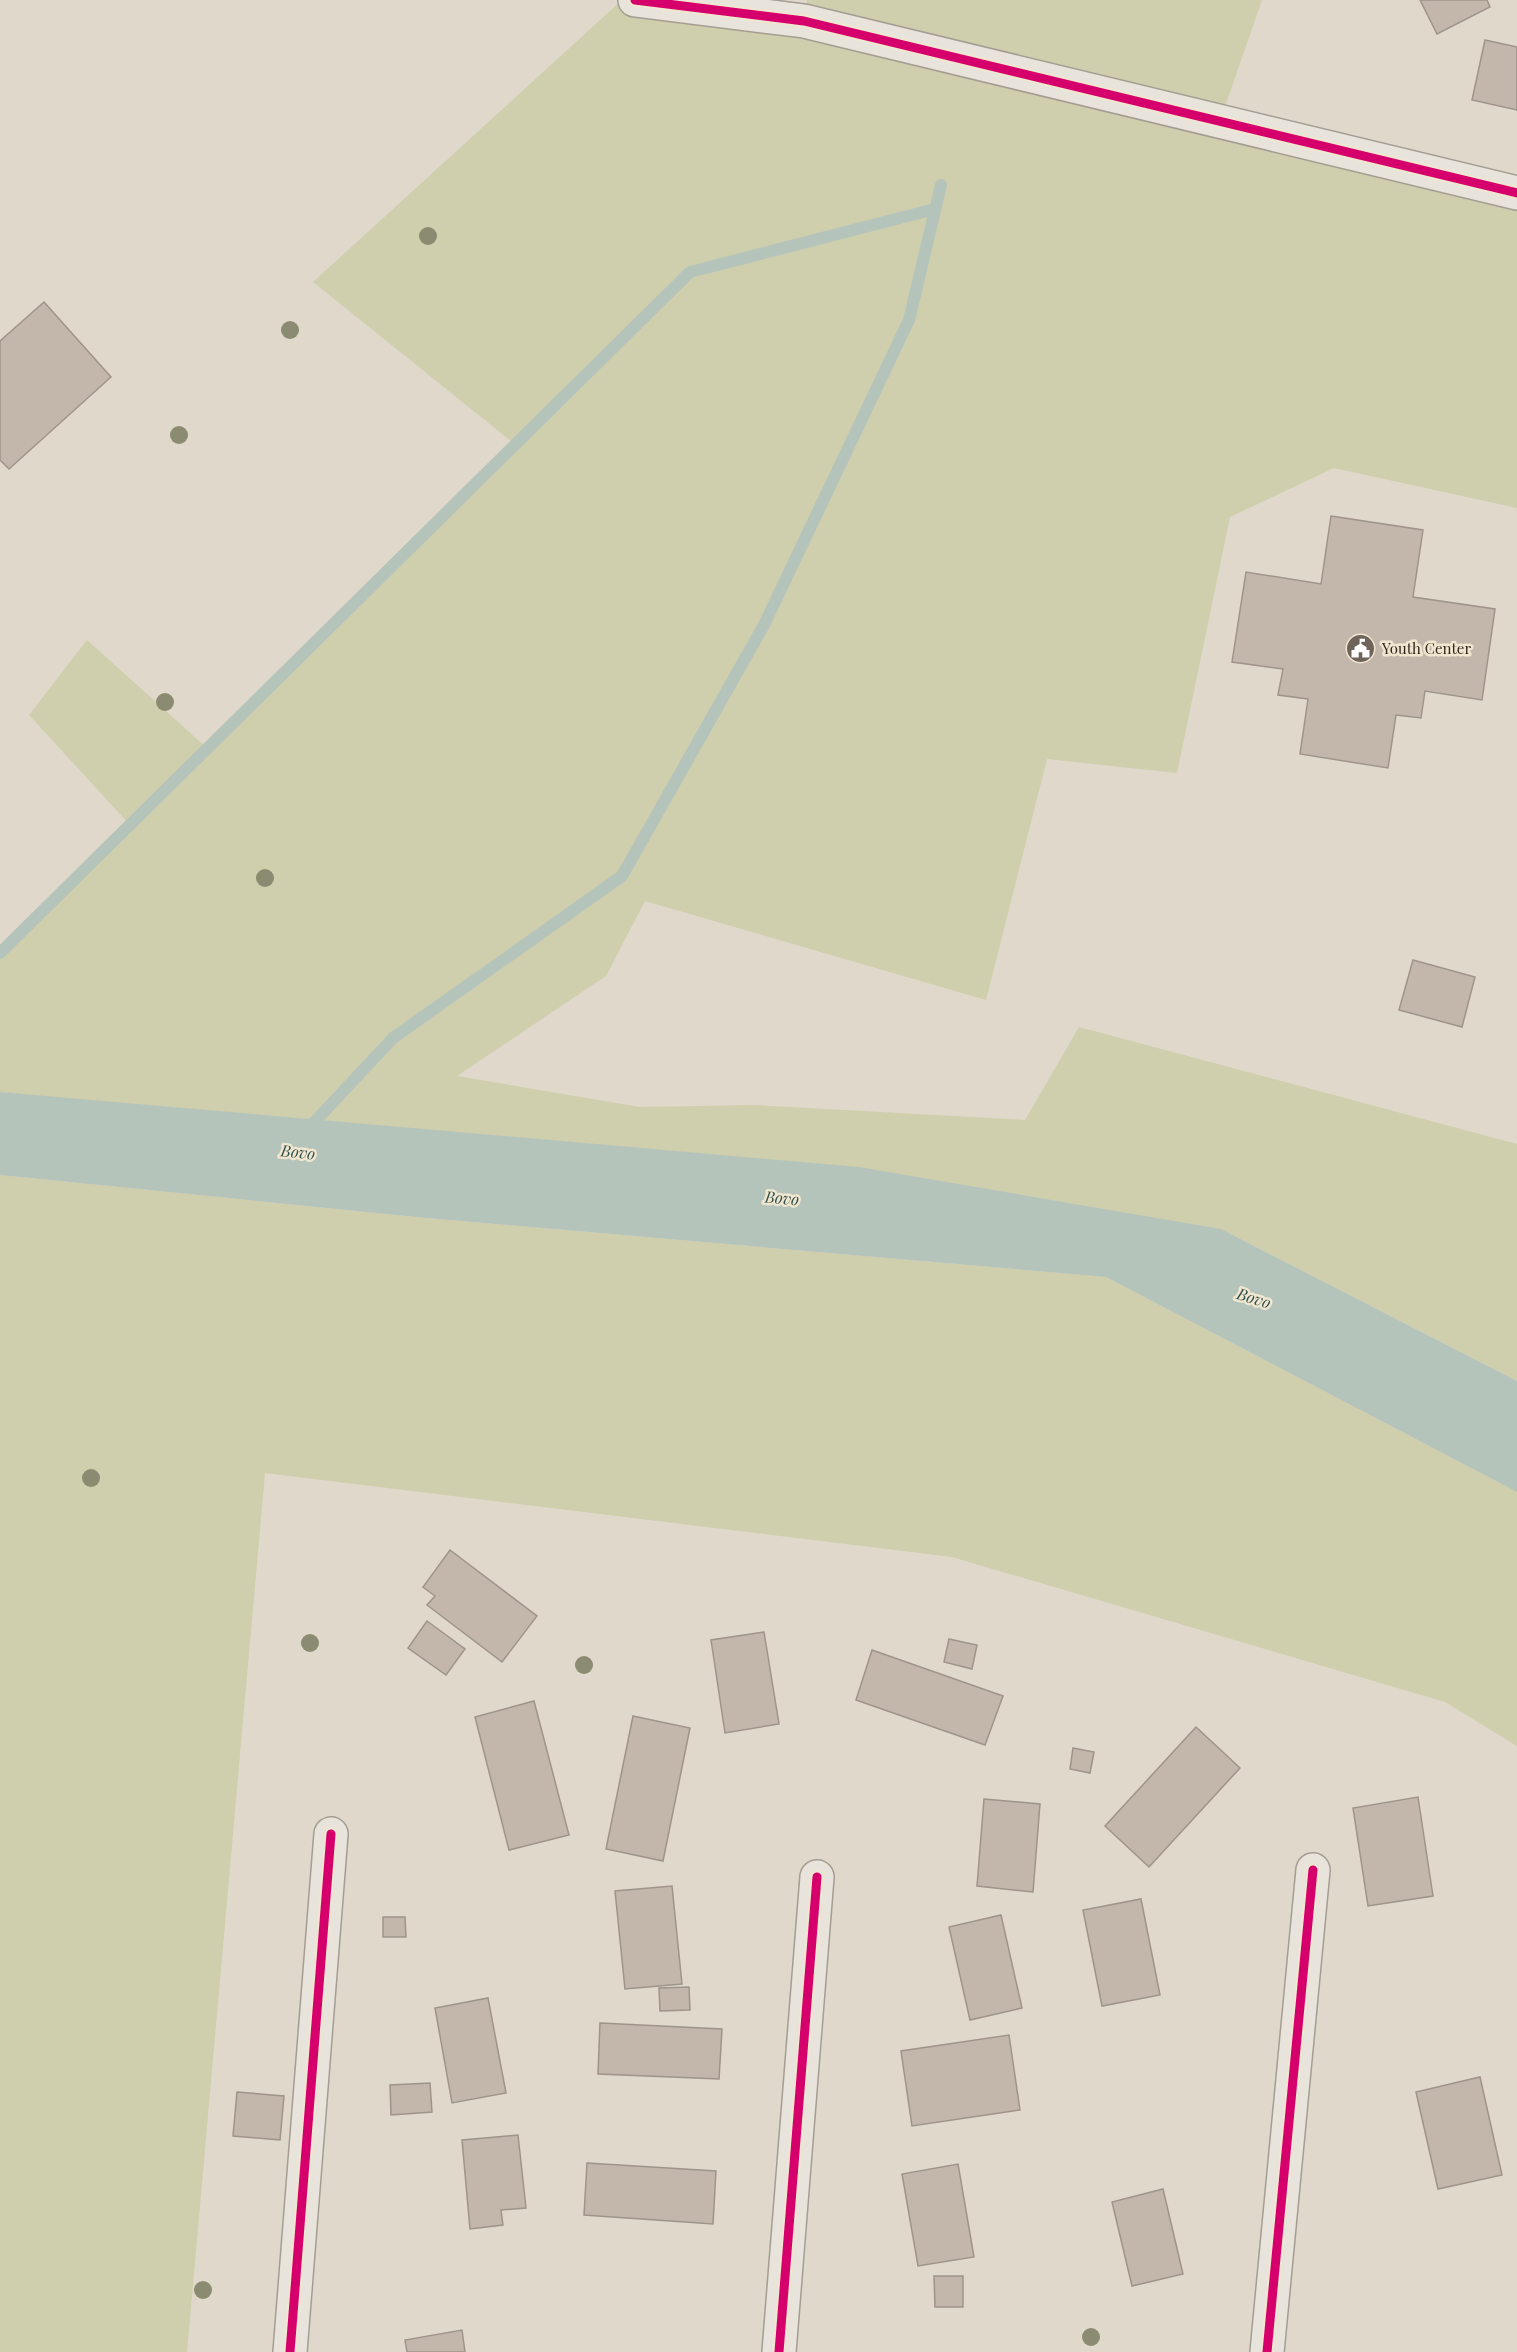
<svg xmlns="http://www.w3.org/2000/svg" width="1517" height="2352" font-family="'Playfair Display',serif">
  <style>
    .green { fill: #cfcead }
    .water { fill: #b5c4bb }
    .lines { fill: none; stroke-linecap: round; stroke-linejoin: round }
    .stream { stroke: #b5c4bb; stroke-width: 12 }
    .building { fill: #c3b7ab; stroke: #9f948a; stroke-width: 1.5 }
    .minor-casing { stroke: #a59d93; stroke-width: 36 }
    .minor { stroke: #e8e4db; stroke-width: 33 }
    .cycleway-casing { stroke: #f1e6cf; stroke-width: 13 }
    .cycleway { stroke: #d6006c; stroke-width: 9 }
    .tree { fill: #8a8b70 }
    .labels { text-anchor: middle; stroke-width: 5; stroke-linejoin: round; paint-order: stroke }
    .poi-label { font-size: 15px; fill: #31261d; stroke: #f1e6cf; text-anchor: start }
    .water-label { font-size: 16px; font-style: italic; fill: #2e504d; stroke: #f1e6cf }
  </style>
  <rect width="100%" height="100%" fill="#e0d8ca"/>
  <g class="green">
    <polygon points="622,0 804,20 807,0 1262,0 1220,121 1517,193 1517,508 1334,468 1230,517 1177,773 1047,759 986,1000 645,901 606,976 457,1076 640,1107 755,1105 1025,1120 1079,1027 1517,1144 1517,1381 1221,1229 0,1092 0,953 130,825 29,715 87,640 208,749 516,445 313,282"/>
    <polygon points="0,1175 426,1218 1106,1277 1517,1492 1517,1746 1445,1702 952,1557 265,1473 187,2352 0,2352"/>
  </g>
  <polygon class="water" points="0,1092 859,1167 1221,1229 1517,1381 1517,1492 1106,1277 426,1218 0,1175"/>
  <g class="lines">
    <g class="stream">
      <polyline points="0,953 690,272 935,209"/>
      <polyline points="307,1130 393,1038 622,876 764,625 909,320 941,185"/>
    </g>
  </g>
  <g class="building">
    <polygon points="1420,0 1487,0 1490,7 1437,34"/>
    <polygon points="1485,40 1517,47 1517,110 1472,100"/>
    <polygon points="44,302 111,377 9,469 0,460 0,341"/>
    <polygon points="1331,516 1423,530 1413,597 1495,609 1482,700 1425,691 1421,718 1396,715 1388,768 1300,754 1308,699 1278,695 1283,669 1232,662 1246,572 1321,584"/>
    <polygon points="1413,960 1475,977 1462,1027 1399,1010"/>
    <polygon points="450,1550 537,1616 502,1662 427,1605 435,1596 423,1587"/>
    <polygon points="427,1621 465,1649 446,1675 408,1648"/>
    <polygon points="764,1632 779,1724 725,1733 711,1640"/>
    <polygon points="949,1639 977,1645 972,1669 944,1662"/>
    <polygon points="872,1650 1003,1696 985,1745 856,1700"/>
    <polygon points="534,1701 569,1835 509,1850 475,1717"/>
    <polygon points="633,1716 690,1728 663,1861 606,1849"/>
    <polygon points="1196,1727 1240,1768 1149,1867 1105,1826"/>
    <polygon points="1073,1748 1094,1752 1090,1773 1070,1769"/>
    <polygon points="1418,1797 1433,1896 1368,1906 1353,1808"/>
    <polygon points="984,1799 1040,1804 1033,1892 977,1886"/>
    <polygon points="672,1886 682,1984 625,1989 615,1891"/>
    <polygon points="1141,1899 1160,1995 1102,2006 1083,1910"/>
    <polygon points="1001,1915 1022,2008 970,2020 949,1927"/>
    <polygon points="383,1917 405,1917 406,1937 383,1937"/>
    <polygon points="689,1987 690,2010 660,2011 659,1988"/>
    <polygon points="488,1998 506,2093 452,2103 435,2008"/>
    <polygon points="600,2023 722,2029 719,2079 598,2074"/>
    <polygon points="1009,2035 1020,2110 912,2126 901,2051"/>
    <polygon points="1480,2077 1502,2175 1438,2189 1416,2092"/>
    <polygon points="430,2083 432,2112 391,2115 390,2085"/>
    <polygon points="237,2092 284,2096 280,2140 233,2136"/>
    <polygon points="518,2135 526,2208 501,2210 503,2225 470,2229 462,2140"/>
    <polygon points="587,2163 716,2171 713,2224 584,2215"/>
    <polygon points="958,2164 974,2257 918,2266 902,2174"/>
    <polygon points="1163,2189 1183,2274 1132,2286 1112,2202"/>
    <polygon points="934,2276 963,2276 963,2307 935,2307"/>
    <polygon points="462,2330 465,2352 407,2352 405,2340"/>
  </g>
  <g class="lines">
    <defs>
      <g id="minor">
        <polyline points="635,0 804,21 1517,193"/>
        <polyline points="290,2352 331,1834"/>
        <polyline points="779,2352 817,1877"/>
        <polyline points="1267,2352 1313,1870"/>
      </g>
    </defs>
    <use href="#minor" class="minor-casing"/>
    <use href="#minor" class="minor"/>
    <defs>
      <g id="cycleway">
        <polyline points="635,0 804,21 1517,193"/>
        <polyline points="290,2352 331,1834"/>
        <polyline points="779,2352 817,1877"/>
        <polyline points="1267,2352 1313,1870"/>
      </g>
    </defs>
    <use href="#cycleway" class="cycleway-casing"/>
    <use href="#cycleway" class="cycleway"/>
  </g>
  <g class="tree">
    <circle cx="428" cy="236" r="9"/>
    <circle cx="290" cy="330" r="9"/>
    <circle cx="179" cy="435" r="9"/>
    <circle cx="165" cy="702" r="9"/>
    <circle cx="265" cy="878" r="9"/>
    <circle cx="91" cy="1478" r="9"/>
    <circle cx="310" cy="1643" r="9"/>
    <circle cx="584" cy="1665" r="9"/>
    <circle cx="203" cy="2290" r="9"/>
    <circle cx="1091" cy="2337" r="9"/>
  </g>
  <defs>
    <symbol id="civic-disc" viewBox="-11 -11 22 22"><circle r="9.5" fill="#6e645a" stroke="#f1e6cf"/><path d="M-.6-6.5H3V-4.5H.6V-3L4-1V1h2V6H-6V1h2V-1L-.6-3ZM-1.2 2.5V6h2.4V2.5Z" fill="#fff"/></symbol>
  </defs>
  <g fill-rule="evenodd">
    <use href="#civic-disc" x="1344" y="632" width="33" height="33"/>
  </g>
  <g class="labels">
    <g class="poi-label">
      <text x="1382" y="654">Youth Center</text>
    </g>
    <g class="water-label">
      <text transform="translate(298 1152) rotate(6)" y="6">Bovo</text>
      <text transform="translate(782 1198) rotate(5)" y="6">Bovo</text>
      <text transform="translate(1254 1298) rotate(17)" y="6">Bovo</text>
    </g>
  </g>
</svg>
